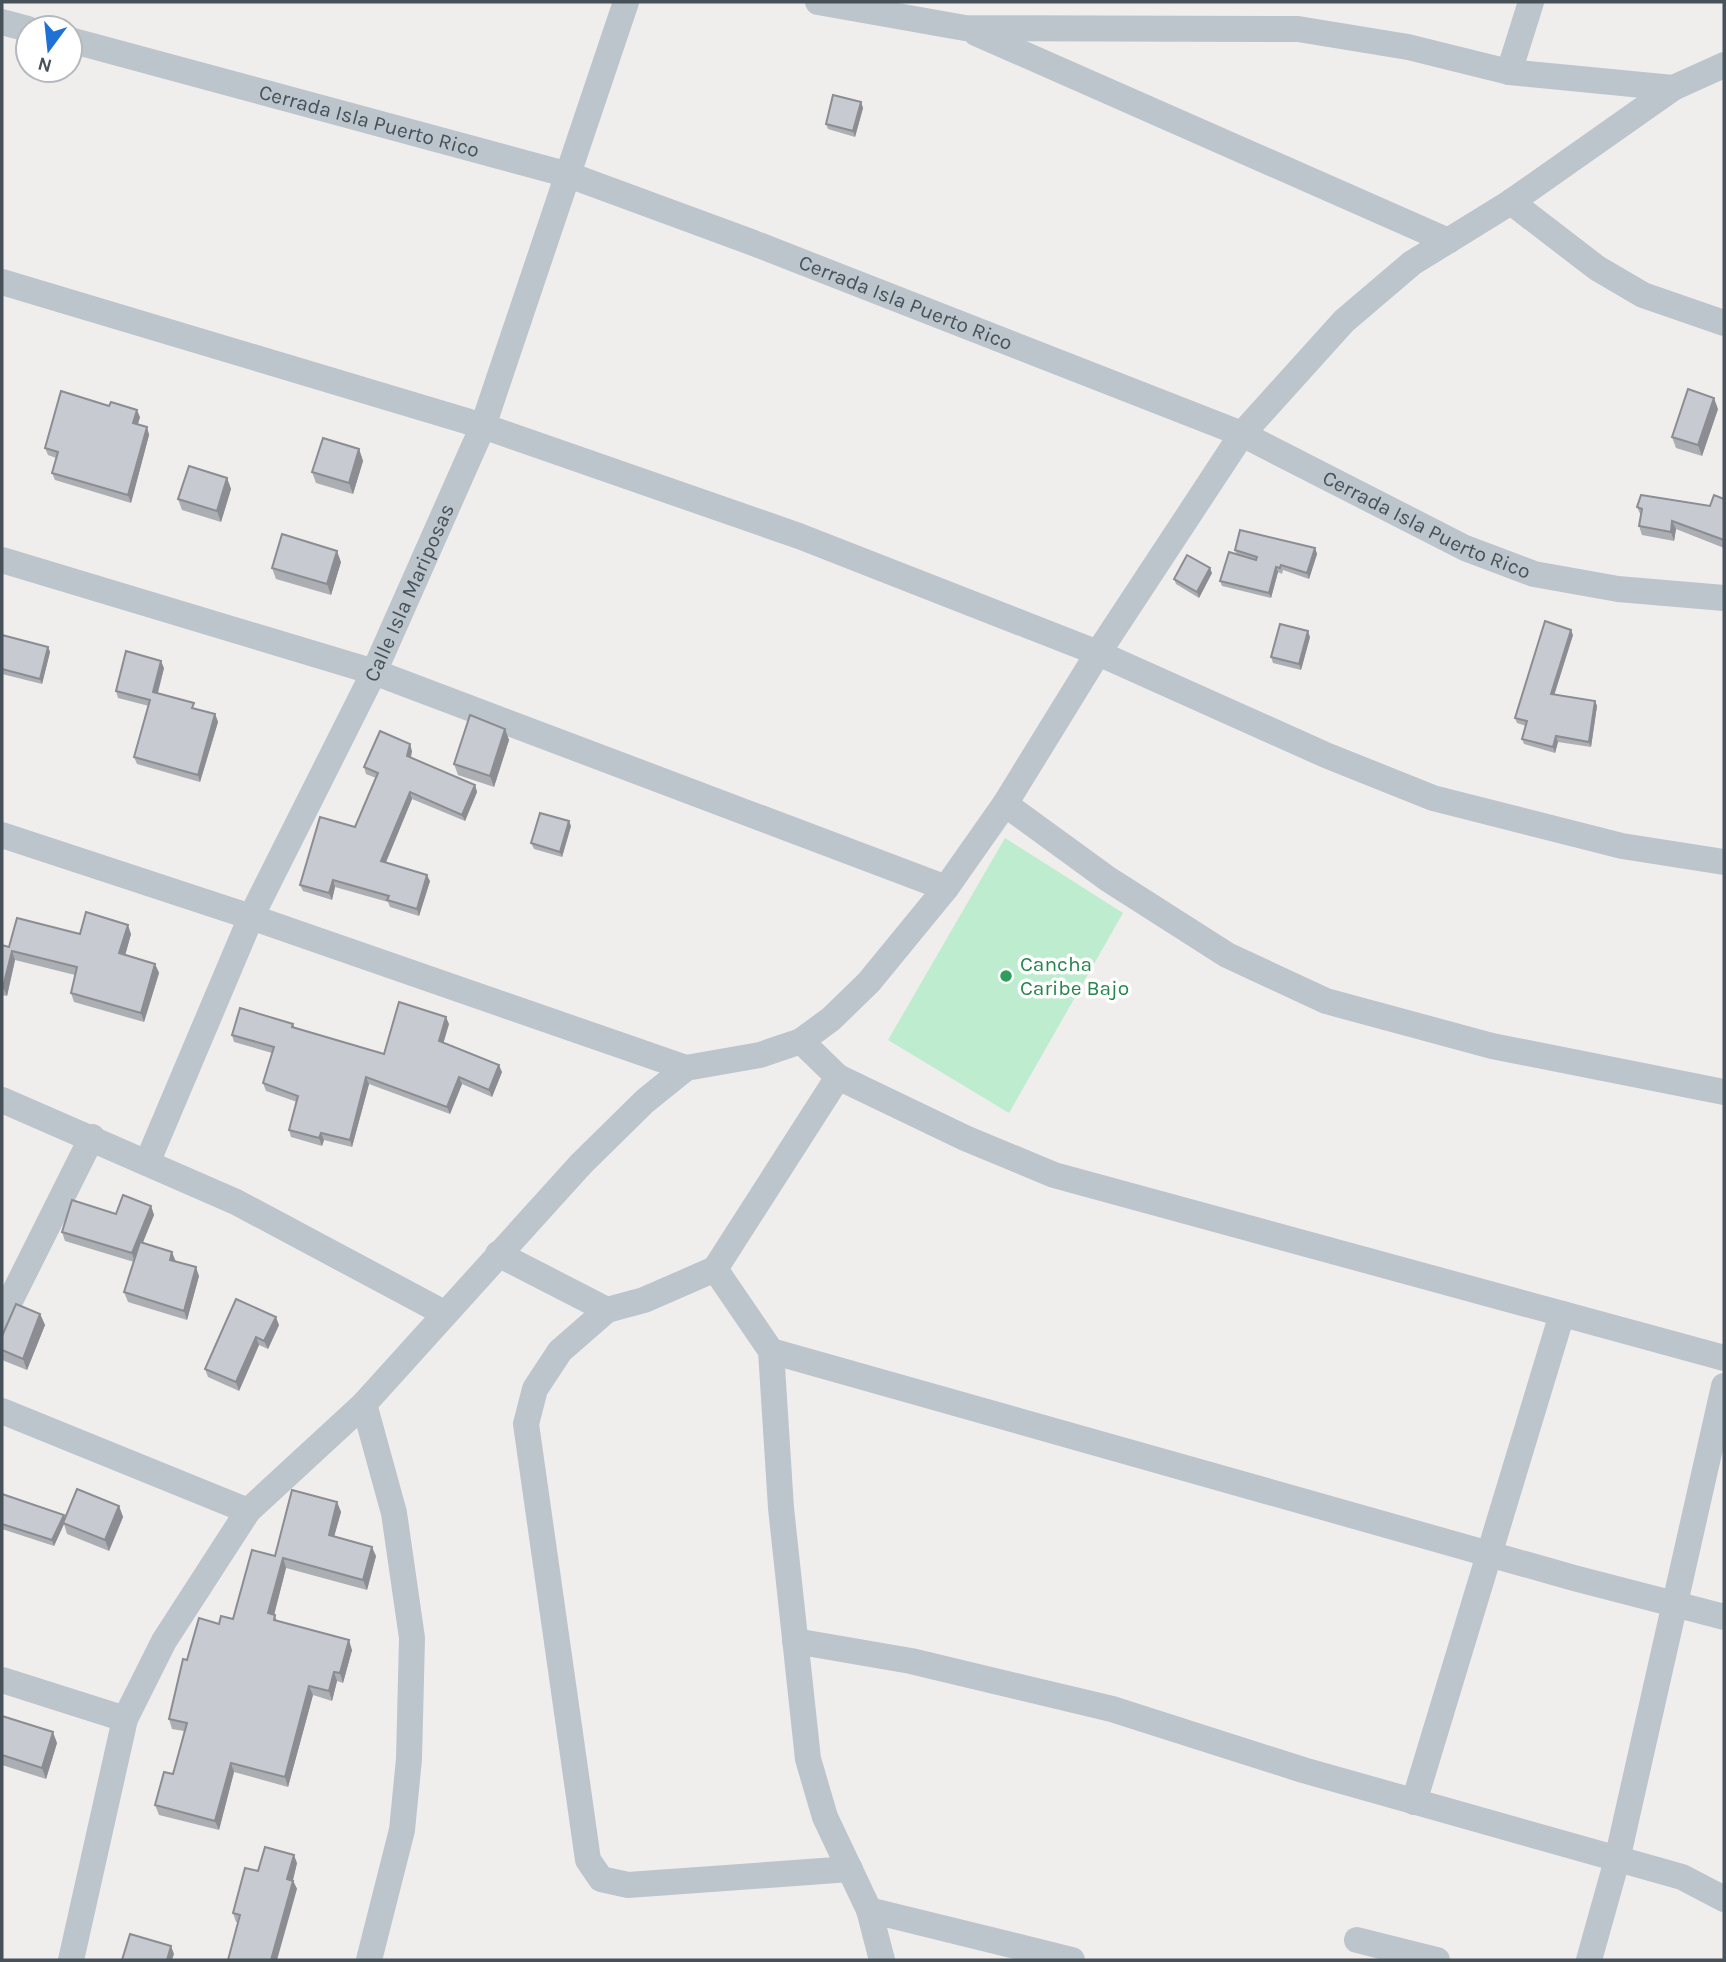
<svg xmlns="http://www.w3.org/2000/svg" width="1726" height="1962" font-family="Karla,sans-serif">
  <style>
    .green { fill: #bdeccf }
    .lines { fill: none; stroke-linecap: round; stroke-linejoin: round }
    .minor { stroke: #bcc5cc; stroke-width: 26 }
    .wall { fill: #abaeb3 }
    .shaded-wall { fill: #8b8d92 }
    .building { fill: #c7cad0; stroke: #8b8d92; stroke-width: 2 }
    .leisure-dot { fill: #2e9e5b; stroke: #fff; stroke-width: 2.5 }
    .labels { text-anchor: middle; stroke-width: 7; stroke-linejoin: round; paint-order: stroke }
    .street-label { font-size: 21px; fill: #46515a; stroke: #fff }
    .leisure-label { font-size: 21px; fill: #27864d; stroke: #fff; text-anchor: start }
  </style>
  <rect width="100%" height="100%" fill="#f0eded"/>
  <polygon class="green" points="1005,838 1123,913 1009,1113 888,1040"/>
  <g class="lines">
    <g class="minor">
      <polyline points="818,2 965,28 1298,29 1408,47 1509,72 1673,88"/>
      <polyline points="2,22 28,29"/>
      <polyline points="976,33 1448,241"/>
      <path id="s1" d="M70 40 569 175 751 242 1242 434 1465 548 1534 574 1618 589 1724 598"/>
      <polyline points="1509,72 1531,2"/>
      <polyline points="1511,202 1597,268 1643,295 1724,323"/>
      <polyline points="2,282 483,426 799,536 1098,653 1328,756 1433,798 1622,846 1724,862"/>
      <polyline points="2,560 374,672 946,888"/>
      <polyline points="1005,804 1108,879 1227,955 1326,1001 1492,1046 1724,1092"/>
      <polyline points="2,835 251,917 686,1068"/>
      <polyline points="801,1041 838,1077 965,1138 1054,1175 1724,1358"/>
      <polyline points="838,1077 715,1269 771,1351 781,1508 808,1759 825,1817 869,1910 882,1960"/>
      <polyline points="2,1100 236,1202 444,1313"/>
      <path id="s2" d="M147 1163 251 917 374 672 483 426 626 2"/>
      <polyline points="498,1254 607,1310"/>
      <polyline points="715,1269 644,1300 607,1310 560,1351 535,1389 526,1424 588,1860 601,1879 628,1885 850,1869"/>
      <polyline points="2,1317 92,1137"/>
      <polyline points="771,1351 1574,1578 1724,1617"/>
      <polyline points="364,1404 394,1513 412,1638 409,1759 402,1830 369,1960"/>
      <polyline points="2,1411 248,1511"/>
      <polyline points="795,1641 911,1661 1112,1709 1303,1770 1682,1877 1724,1899"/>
      <polyline points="2,1680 125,1719"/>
      <polyline points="1414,1802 1562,1314"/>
      <polyline points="869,1910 1072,1960"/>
      <polyline points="1357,1940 1437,1960"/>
      <polyline points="71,1960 125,1719 164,1641 248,1511 364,1404 581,1164 645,1101 686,1068 760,1055 801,1041 831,1019 869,982 946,888 1005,804 1098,653 1242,434 1344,321 1412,263 1511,202 1673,88 1724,65"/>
      <polyline points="1589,1960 1617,1860 1724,1386"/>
    </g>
  </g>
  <g class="wall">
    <polygon points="861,102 863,108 855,137 828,129 826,124"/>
    <polygon points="1718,409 1702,456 1676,448 1672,437"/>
    <polygon points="140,417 137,425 147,427 149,435 131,503 55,480 52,473 56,458 48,455 45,448"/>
    <polygon points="359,449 363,461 353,494 316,483 312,472"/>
    <polygon points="227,478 231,489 221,522 182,510 178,499"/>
    <polygon points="1724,499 1724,548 1676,529 1674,541 1642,535 1639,526 1641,516 1637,507 1710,506"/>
    <polygon points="1315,548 1317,554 1309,579 1283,570 1282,574 1278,572 1271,598 1222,586 1220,581 1236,554 1235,550"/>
    <polygon points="341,562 331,595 276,579 272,568"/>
    <polygon points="1212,573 1199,598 1176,584 1174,579"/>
    <polygon points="2,635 48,647 50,652 42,684 2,674"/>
    <polygon points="1573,635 1554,694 1595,701 1597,706 1591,747 1558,742 1555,753 1524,744 1522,739 1526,726 1517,723 1515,718"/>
    <polygon points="1310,637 1301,670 1273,663 1271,657"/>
    <polygon points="164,668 158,693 196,709 215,714 218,722 200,782 137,764 134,757 149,706 118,698 116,691"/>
    <polygon points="505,729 509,740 494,787 458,775 454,764"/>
    <polygon points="412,751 411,758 475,785 477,792 465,821 412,799 386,862 430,881 419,916 390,907 388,902 335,887 332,900 303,891 300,885 355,827 376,778 366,774 364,767"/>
    <polygon points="571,826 562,857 534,849 531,843"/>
    <polygon points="80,934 131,934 125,955 155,964 159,973 144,1022 74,1002 71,993 75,975 15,960 7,996 2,995 2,945 9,947"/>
    <polygon points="293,1024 295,1028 384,1054 449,1024 443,1042 502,1072 492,1097 462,1084 450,1114 369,1084 352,1147 324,1140 322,1146 291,1137 289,1130 297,1102 266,1091 263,1083 272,1053 234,1042 232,1035"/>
    <polygon points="151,1206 154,1215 143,1242 199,1276 187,1320 128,1302 124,1292 134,1262 65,1241 62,1232 116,1214"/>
    <polygon points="236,1299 279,1325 268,1349 259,1345 239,1391 208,1377 205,1369"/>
    <polygon points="40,1314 45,1325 27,1370 2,1360 2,1336"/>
    <polygon points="2,1494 64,1515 65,1519 119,1506 123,1517 109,1551 67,1534 64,1524 54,1546 2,1529"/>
    <polygon points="337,1502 341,1512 334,1536 376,1556 367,1590 286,1568 274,1615 275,1615 277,1621 352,1650 343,1683 337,1681 332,1701 313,1695 288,1787 234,1772 219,1830 159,1815 155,1805 173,1774 184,1731 172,1729 169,1719 187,1660 219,1624 233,1619 275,1556"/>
    <polygon points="2,1716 57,1743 46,1779 2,1765"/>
    <polygon points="297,1863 293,1880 297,1889 238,1922 236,1922 233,1913 258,1871"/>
  </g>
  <g class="shaded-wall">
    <polygon points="861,102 863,108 855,137 853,131"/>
    <polygon points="1714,398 1718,409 1702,456 1698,445"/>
    <polygon points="137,410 140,417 136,431 133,423"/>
    <polygon points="147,427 149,435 131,503 128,495"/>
    <polygon points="359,449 363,461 353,494 349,483"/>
    <polygon points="227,478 231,489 221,522 217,511"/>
    <polygon points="1672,521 1676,529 1674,541 1671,532"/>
    <polygon points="1315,548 1317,554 1309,579 1307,573"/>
    <polygon points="337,551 341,562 331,595 327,584"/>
    <polygon points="1276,567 1278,572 1271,598 1269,593"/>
    <polygon points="1210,568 1212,573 1199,598 1197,592"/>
    <polygon points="1571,630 1573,635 1553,699 1551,694"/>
    <polygon points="1308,631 1310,637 1301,670 1299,664"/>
    <polygon points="48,647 50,652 42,684 40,679"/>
    <polygon points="161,661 164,668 156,699 153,692"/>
    <polygon points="1595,701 1597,706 1591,747 1589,742"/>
    <polygon points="215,714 218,722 200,782 198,775"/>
    <polygon points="505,729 509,740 494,787 490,776"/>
    <polygon points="1556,736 1558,742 1555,753 1553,747"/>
    <polygon points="410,744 412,751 409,763 407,756"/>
    <polygon points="475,785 477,792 465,821 462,815"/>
    <polygon points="410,792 412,799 384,867 381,861"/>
    <polygon points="569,821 571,826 562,857 560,852"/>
    <polygon points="427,875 430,881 419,916 417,909"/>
    <polygon points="333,880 335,887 332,900 329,893"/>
    <polygon points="128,925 131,934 123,963 119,953"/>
    <polygon points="12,951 15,960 7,996 3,987"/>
    <polygon points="155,964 159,973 144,1022 141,1013"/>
    <polygon points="446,1017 449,1024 442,1048 439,1041"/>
    <polygon points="499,1065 502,1072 492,1097 489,1090"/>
    <polygon points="366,1077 369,1084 352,1147 350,1140"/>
    <polygon points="459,1077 462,1084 450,1114 447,1107"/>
    <polygon points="321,1133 324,1140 322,1146 319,1138"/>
    <polygon points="151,1206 154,1215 135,1262 132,1253"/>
    <polygon points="172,1252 176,1262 170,1260"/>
    <polygon points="196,1267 199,1276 187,1320 184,1311"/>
    <polygon points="40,1314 45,1325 27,1370 23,1359"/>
    <polygon points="276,1317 279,1325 268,1349 264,1341"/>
    <polygon points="256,1337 259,1345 239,1391 236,1382"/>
    <polygon points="337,1502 341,1512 332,1544 329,1535"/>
    <polygon points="119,1506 123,1517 109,1551 105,1540"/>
    <polygon points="64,1515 66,1521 63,1523 64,1524 54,1546 52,1540"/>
    <polygon points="372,1547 376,1556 367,1590 363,1580"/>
    <polygon points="283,1558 286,1568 272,1623 268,1613"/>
    <polygon points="349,1640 352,1650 343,1683 340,1673"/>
    <polygon points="334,1672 337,1681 332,1701 329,1691"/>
    <polygon points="309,1686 313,1695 288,1787 285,1777"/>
    <polygon points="53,1732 57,1743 46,1779 42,1768"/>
    <polygon points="231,1763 234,1772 219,1830 215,1821"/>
    <polygon points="294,1855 297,1863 291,1888 287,1879"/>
    <polygon points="293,1881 297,1889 277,1960 271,1960"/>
    <polygon points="171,1946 174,1954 172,1960 167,1960"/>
  </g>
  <g class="building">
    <polygon points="833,95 861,102 853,131 826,124"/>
    <polygon points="1688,389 1714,398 1698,445 1672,437"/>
    <polygon points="61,391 109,406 111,402 137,410 133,423 147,427 128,495 52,473 58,452 45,448"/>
    <polygon points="323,438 359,449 349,483 312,472"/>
    <polygon points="189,466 227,478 217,511 178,499"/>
    <polygon points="1641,495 1710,506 1714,495 1724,499 1724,540 1672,521 1671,532 1639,526 1642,509 1637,507"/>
    <polygon points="1240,530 1315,548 1307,573 1281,565 1280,568 1276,567 1269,593 1220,581 1229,552 1256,560 1257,557 1235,550"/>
    <polygon points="282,534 337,551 327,584 272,568"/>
    <polygon points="1187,555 1210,568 1197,592 1174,579"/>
    <polygon points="1545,621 1571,630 1551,694 1595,701 1589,742 1556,736 1553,747 1522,739 1527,721 1515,718"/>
    <polygon points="1280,624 1308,631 1299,664 1271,657"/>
    <polygon points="2,635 48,647 40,679 2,669"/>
    <polygon points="126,651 161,661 153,692 194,703 192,708 215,714 198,775 134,757 150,700 116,691"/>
    <polygon points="470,715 505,729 490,776 454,764"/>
    <polygon points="380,731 410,744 407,756 475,785 462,815 410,792 381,861 427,875 417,909 387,900 389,896 333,880 329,893 300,885 320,817 355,827 378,773 364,767"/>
    <polygon points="540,813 569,821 560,852 531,843"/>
    <polygon points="86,912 128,925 119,953 155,964 141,1013 71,993 77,967 12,951 3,987 2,986 2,945 9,947 17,918 80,934"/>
    <polygon points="399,1002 446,1017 439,1041 499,1065 489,1090 459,1077 447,1107 366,1077 350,1140 321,1133 319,1138 289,1130 298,1096 263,1083 274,1047 232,1035 240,1008 293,1024 292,1027 384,1054"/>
    <polygon points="123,1195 151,1206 132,1253 62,1232 72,1200 116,1214"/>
    <polygon points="140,1242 172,1252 170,1260 196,1267 184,1311 124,1292"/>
    <polygon points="236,1299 276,1317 264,1341 256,1337 236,1382 205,1369"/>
    <polygon points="16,1304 40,1314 23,1359 2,1350 2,1336"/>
    <polygon points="77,1489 119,1506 105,1540 63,1523"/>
    <polygon points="292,1490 337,1502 329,1535 372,1547 363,1580 283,1558 268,1613 275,1615 274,1620 349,1640 340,1673 334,1672 329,1691 309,1686 285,1777 231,1763 215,1821 155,1805 164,1772 173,1774 187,1723 169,1719 183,1659 187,1660 199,1618 219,1624 221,1616 233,1619 252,1550 275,1556"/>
    <polygon points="2,1494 64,1515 52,1540 2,1524"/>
    <polygon points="2,1716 53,1732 42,1768 2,1755"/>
    <polygon points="265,1847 294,1855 287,1879 293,1881 271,1960 228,1960 240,1915 233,1913 245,1868 258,1871"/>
    <polygon points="130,1934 171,1946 167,1960 122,1960"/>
  </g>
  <circle class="leisure-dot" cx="1006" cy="976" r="7"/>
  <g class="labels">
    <g class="street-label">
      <text dy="7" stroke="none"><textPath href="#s1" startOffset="310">Cerrada Isla Puerto Rico</textPath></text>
      <text dy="7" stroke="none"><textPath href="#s1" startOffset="877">Cerrada Isla Puerto Rico</textPath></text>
      <text dy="7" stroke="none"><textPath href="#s1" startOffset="1444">Cerrada Isla Puerto Rico</textPath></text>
      <text dy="7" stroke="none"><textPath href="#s2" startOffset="628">Calle Isla Mariposas</textPath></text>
    </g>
    <g class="leisure-label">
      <text x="1020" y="971">Cancha<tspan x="1020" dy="24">Caribe Bajo</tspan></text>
    </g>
  </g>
  <rect width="1726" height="1962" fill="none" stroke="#46515a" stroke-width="7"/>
  <g transform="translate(49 49) rotate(195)"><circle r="33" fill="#ffffff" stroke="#b5b9bd" stroke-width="2"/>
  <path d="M0-5L12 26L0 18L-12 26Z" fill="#2071d7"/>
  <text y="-10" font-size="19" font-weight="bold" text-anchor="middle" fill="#46515a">N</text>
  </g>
</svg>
